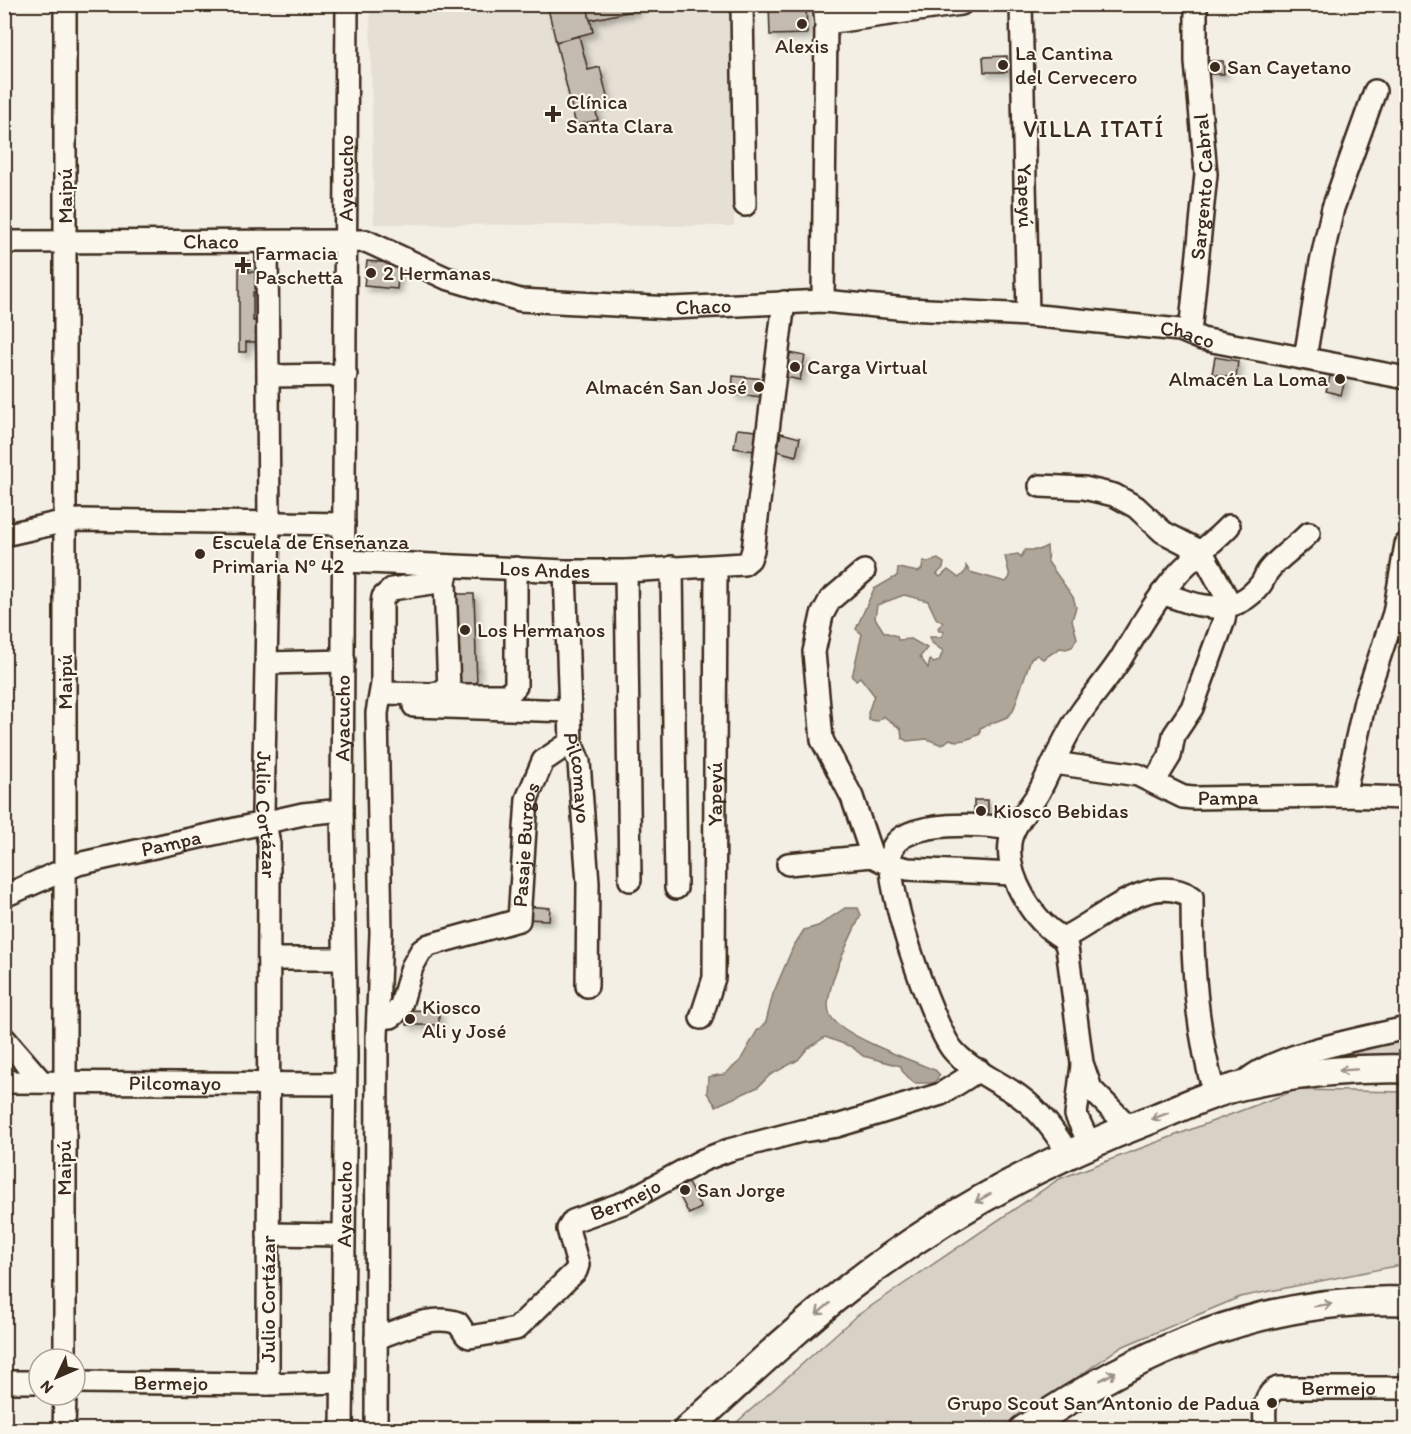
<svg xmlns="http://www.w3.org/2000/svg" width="1411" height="1434" font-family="Itim,sans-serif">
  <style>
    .built { fill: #e5dfd4 }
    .green { fill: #d8d1c6; stroke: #8a7e72; stroke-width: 1.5 }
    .water { fill: #afa69a; stroke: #817468; stroke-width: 1.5; fill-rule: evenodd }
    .building { fill: #c3bbb0; stroke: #3b2a1e; stroke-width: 1.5; filter: url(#shadow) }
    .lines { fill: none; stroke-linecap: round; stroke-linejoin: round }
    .minor-casing { stroke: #3b2a1e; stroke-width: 26 }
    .major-casing { stroke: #3b2a1e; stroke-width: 32 }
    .minor { stroke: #fbf7ec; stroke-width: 21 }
    .major { stroke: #fbf7ec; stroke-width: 27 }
    .oneway { stroke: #9b9085 }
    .poi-dot { fill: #3b2a1e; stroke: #fbf7ec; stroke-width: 2 }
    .labels { text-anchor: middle; stroke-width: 4.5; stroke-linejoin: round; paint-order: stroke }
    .poi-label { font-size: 21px; fill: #3b2a1e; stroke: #fbf7ec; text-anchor: start }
    .street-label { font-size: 21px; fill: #3b2a1e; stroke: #fbf7ec }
    .quarter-label { font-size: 24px; letter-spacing: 1.5px; fill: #3b2a1e; stroke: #fbf7ec }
  </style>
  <defs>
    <filter id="shadow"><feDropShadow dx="4.5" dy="4.5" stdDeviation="3" flood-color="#0004"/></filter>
  </defs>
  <rect width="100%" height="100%" fill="#f3efe4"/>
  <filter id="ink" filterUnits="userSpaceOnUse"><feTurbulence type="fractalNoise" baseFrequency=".0167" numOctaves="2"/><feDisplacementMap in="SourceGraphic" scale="12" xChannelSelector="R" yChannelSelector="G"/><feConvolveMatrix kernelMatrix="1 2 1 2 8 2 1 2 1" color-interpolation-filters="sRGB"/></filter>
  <g filter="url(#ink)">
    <polygon class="built" points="370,5 734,5 734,226 374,224"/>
    <g class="green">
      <polygon points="1406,1036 1406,1064 1280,1067"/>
      <polygon points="1296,1090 1406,1092 1406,1264 1240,1297 1119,1348 1005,1429 728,1430 855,1317 1059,1179"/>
    </g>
    <g class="water">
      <path d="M1047 546 1048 562 1073 597 1076 607 1072 620 1077 638 1072 647 1066 649 1060 648 1043 659 1037 655 1031 658 1013 711 1007 717 980 728V734C971 738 959 744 950 739L942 745 927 739 907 741 902 738 901 729 883 716 878 721 869 720 868 713 874 695 860 677 856 680 852 677 862 634 856 629 874 589 897 576 898 568 918 572 922 569 923 561 928 562 938 559 944 563 943 568 937 574 940 577 948 570 959 578 966 571V566L970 572 1006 582 1010 577 1005 556 1018 554 1021 557 1025 550H1039ZM904 595 928 601 936 618 943 623 938 628 939 631H944L941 637H930L931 642 943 651 939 661 934 663 930 660 928 668 920 657 927 648 911 639 898 640 897 636 884 632 875 618 877 605Z"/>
      <path d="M845 908H858L861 915C852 934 820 996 830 1015 840 1035 912 1061 935 1070L940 1075 934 1083H914L902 1071 901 1066 863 1056 852 1047 825 1037 807 1049 798 1060 770 1075 758 1087 716 1106 707 1093 708 1077 725 1074 740 1061 757 1031 766 1022 773 994 793 947 804 930 818 926Z"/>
    </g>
    <g class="building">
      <polygon points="547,4 587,4 593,32 556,42"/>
      <polygon points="587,4 636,4 637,10 590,20"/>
      <polygon points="769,4 806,4 807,34 770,35"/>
      <polygon points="579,36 588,70 600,67 608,101 594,105 598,120 576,125 556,42"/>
      <polygon points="1007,56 1007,72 984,72 983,57"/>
      <polygon points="1207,61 1223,61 1224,74 1208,74"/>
      <polygon points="239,261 249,261 249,272 259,272 259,292 253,292 253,321 261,321 262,342 246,342 246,352 239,352"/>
      <polygon points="367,261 391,263 399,267 397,289 364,286"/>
      <polygon points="790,353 805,356 800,380 786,377"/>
      <polygon points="1215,357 1238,361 1236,378 1212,374"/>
      <polygon points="1331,373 1346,377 1341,395 1326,391"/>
      <polygon points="733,376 765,379 764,397 732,394"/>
      <polygon points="737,429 757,431 754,451 734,448"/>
      <polygon points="781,433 800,438 796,456 777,451"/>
      <polygon points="457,594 474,594 477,685 460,686"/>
      <rect x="974" y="800" width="14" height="21"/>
      <polygon points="526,906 550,908 549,920 525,919"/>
      <polygon points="407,1010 439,1011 439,1025 407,1025"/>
      <polygon points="688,1183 701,1208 689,1214 676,1189"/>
    </g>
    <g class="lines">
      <defs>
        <g id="minor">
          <polyline points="65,4 65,1359"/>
          <polyline points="742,4 745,205"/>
          <path id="s1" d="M1021 4 1028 315"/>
          <polyline points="826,23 961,4"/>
          <path id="s2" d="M4 242 366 241 446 278 520 300 672 308 823 301 908 309 1028 315 1180 330 1202 339 1406 378"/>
          <path id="s3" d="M267 243 269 522 263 812 269 844 268 1384"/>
          <polyline points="823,301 826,23 824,4"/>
          <path id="s4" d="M1190 333 1206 174 1196 62V4"/>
          <polyline points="1305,358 1321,262 1333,208 1375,91"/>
          <polyline points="269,376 346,375"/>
          <polyline points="1040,486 1084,488 1114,495 1136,507 1163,532 1202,552 1227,598 1224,620 1192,708 1174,735 1170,756 1154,782"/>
          <polyline points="4,535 66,521 81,520 344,524"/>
          <path id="s5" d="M345 561 565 571H626L744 564 750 559 753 550 784 302"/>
          <polyline points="672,567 676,888"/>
          <path id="s6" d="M565 571 571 742 579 762 588 883 587 986"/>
          <polyline points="626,571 630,880"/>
          <polyline points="864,571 830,600 822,615 814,652 822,740 852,797 872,856"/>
          <polyline points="445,581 449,691"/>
          <path d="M1162 593C1197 606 1233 620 1261 584 1264 580 1265 575 1268 571 1279 557 1297 546 1309 533"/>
          <polyline points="268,663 344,661"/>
          <polyline points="381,693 431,694 449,691 461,695 508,695 516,686 516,568"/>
          <polyline points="414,706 569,711"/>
          <path id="s7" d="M1054 763 1138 775 1183 797 1193 798 1344 796 1406 798"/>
          <polyline points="1344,796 1365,701 1394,613 1406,544"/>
          <path d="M1013 830C988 823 906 820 893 847 879 875 932 1023 952 1049 968 1069 998 1081 1019 1096 1041 1112 1054 1131 1069 1154"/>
          <polyline points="788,864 872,856 890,865 908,869 1013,874"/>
          <path id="s8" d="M4 896 78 864 303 814 342 810"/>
          <polyline points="1063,938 1067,947 1082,1063 1091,1089 1129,1127"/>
          <polyline points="269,959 343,959"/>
          <path id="s9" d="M378 1017H391L395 1014 401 1005 412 967 421 951 429 945 519 920 527 799 543 761 571 742"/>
          <path id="s10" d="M701 1018 714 978 716 566"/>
          <polyline points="4,1038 41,1081"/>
          <polyline points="1082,1065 1076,1115 1090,1145"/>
          <path id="s11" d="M4 1082 345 1084"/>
          <path d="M1244 1083C1272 1054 1365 1038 1406 1028"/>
          <path d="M1215 1095C1196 1032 1192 962 1192 897 1149 870 1100 921 1063 938 1033 922 1006 877 1010 843 1012 825 1030 808 1039 792 1053 765 1064 736 1082 711 1094 694 1108 678 1120 660 1137 632 1154 602 1176 576 1191 558 1212 544 1229 526"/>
          <polyline points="268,1234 344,1235"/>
          <path id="s12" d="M376 1338C401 1330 432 1313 458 1323L466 1335 470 1337 516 1329 576 1271 578 1265 568 1229 573 1221 626 1202 703 1160 729 1150 801 1131 837 1126 941 1094 979 1070"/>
          <polyline points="4,1382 39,1382"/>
          <path id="s13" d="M75 1382 268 1384 340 1382"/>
          <polyline points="64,1430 65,1395"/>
          <path id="s14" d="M342 1430 346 1055 342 810 347 4"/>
          <polyline points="376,1430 377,1036 381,933 377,713 382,684 382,604 383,597 392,589 445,581 449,566"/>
          <path id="s15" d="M1265 1430C1265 1414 1261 1395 1278 1388H1406"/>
        </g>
        <g id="major">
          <path d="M687 1430C740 1382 791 1333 847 1289 941 1216 1044 1160 1155 1118 1184 1106 1214 1092 1245 1085 1298 1073 1352 1068 1406 1069"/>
          <path d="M1023 1430C1138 1351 1264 1296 1406 1301"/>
        </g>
      </defs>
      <use href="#minor" class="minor-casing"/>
      <use href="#major" class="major-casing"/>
      <use href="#minor" class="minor"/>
      <use href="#major" class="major"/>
    </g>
    <defs><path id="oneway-shaft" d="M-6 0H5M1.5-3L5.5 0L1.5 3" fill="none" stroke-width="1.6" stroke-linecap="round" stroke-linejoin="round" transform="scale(1.5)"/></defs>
    <g class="oneway">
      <use href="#oneway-shaft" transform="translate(1348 1070) rotate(176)"/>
      <use href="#oneway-shaft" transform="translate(1160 1116) rotate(159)"/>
      <use href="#oneway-shaft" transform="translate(983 1198) rotate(150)"/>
      <use href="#oneway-shaft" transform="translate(1323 1305) rotate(-9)"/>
      <use href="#oneway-shaft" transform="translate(823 1309) rotate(140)"/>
      <use href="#oneway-shaft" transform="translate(1108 1376) rotate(-29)"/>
    </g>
  </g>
  <g class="poi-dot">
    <circle cx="802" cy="24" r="6"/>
    <circle cx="1003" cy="65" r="6"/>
    <circle cx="1215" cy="67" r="6"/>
    <path d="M550 105h6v6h6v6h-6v6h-6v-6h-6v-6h6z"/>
    <path d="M240 256h6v6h6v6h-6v6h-6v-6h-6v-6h6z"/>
    <circle cx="371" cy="273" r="6"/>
    <circle cx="795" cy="367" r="6"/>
    <circle cx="1340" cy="379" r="6"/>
    <circle cx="759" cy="387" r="6"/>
    <circle cx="200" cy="554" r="6"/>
    <circle cx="465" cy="630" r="6"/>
    <circle cx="981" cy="811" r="6"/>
    <circle cx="410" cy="1019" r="6"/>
    <circle cx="685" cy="1190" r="6"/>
    <circle cx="1272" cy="1403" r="6"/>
  </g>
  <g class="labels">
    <g class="poi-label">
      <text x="802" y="53" text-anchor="middle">Alexis</text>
      <text x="1015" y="60">La Cantina<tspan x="1015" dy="24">del Cervecero</tspan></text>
      <text x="1227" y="74">San Cayetano</text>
      <text x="566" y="109">Clínica<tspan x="566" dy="24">Santa Clara</tspan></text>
      <text x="255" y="260">Farmacia<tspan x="255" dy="24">Paschetta</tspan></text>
      <text x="383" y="280">2 Hermanas</text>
      <text x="807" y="374">Carga Virtual</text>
      <text x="1328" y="386" text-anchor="end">Almacén La Loma</text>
      <text x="747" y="394" text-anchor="end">Almacén San José</text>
      <text x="212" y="549">Escuela de Enseñanza<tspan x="212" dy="24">Primaria Nº 42</tspan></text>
      <text x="477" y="637">Los Hermanos</text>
      <text x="993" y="818">Kiosco Bebidas</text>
      <text x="422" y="1014">Kiosco<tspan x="422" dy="24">Ali y José</tspan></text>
      <text x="697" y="1197">San Jorge</text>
      <text x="1260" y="1410" text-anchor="end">Grupo Scout San Antonio de Padua</text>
    </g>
    <g class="street-label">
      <text dy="7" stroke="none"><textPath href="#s14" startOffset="1252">Ayacucho</textPath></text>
      <text dy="7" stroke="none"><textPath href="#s4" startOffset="147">Sargento Cabral</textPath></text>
      <text transform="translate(65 196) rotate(-90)" y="7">Maipú</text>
      <text dy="7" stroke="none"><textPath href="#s1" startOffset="192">Yapeyú</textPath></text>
      <text dy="7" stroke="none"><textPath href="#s2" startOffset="207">Chaco</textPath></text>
      <text dy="7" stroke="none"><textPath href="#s2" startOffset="711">Chaco</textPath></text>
      <text dy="7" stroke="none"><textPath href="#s2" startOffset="1197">Chaco</textPath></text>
      <text dy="7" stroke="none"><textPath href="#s5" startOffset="200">Los Andes</textPath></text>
      <text transform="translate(65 682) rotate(-90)" y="7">Maipú</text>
      <text dy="7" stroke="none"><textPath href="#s14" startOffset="712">Ayacucho</textPath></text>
      <text dy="7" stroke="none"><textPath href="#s6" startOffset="208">Pilcomayo</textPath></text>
      <text dy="7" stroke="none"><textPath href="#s10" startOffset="226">Yapeyú</textPath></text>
      <text dy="7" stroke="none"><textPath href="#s7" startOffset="180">Pampa</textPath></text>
      <text dy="7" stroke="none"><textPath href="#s3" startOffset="572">Julio Cortázar</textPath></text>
      <text dy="7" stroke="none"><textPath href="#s8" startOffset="176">Pampa</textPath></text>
      <text dy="7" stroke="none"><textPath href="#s9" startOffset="266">Pasaje Burgos</textPath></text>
      <text dy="7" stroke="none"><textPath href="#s11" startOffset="171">Pilcomayo</textPath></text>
      <text transform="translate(64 1168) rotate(-90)" y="7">Maipú</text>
      <text dy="7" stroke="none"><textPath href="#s12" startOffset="344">Bermejo</textPath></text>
      <text dy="7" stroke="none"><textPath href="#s14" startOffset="226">Ayacucho</textPath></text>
      <text transform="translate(268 1299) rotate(-90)" y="7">Julio Cortázar</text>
      <text dy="7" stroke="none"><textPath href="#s13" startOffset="96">Bermejo</textPath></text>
      <text dy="7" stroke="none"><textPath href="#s15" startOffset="108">Bermejo</textPath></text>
    </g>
    <g class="quarter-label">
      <text x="1094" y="137">VILLA ITATÍ</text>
    </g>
  </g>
  <rect width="1411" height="1434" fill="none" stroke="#fbf7ec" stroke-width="24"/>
  <rect x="12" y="12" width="1387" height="1410" fill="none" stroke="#3b2a1e" stroke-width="2" filter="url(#ink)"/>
  <g transform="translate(57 1377) rotate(226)"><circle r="28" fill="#fbf7ec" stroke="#aea59a" stroke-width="1.5"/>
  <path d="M0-4.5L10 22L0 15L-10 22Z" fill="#3b2a1e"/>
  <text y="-9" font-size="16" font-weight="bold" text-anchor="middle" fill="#3b2a1e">N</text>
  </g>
</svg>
